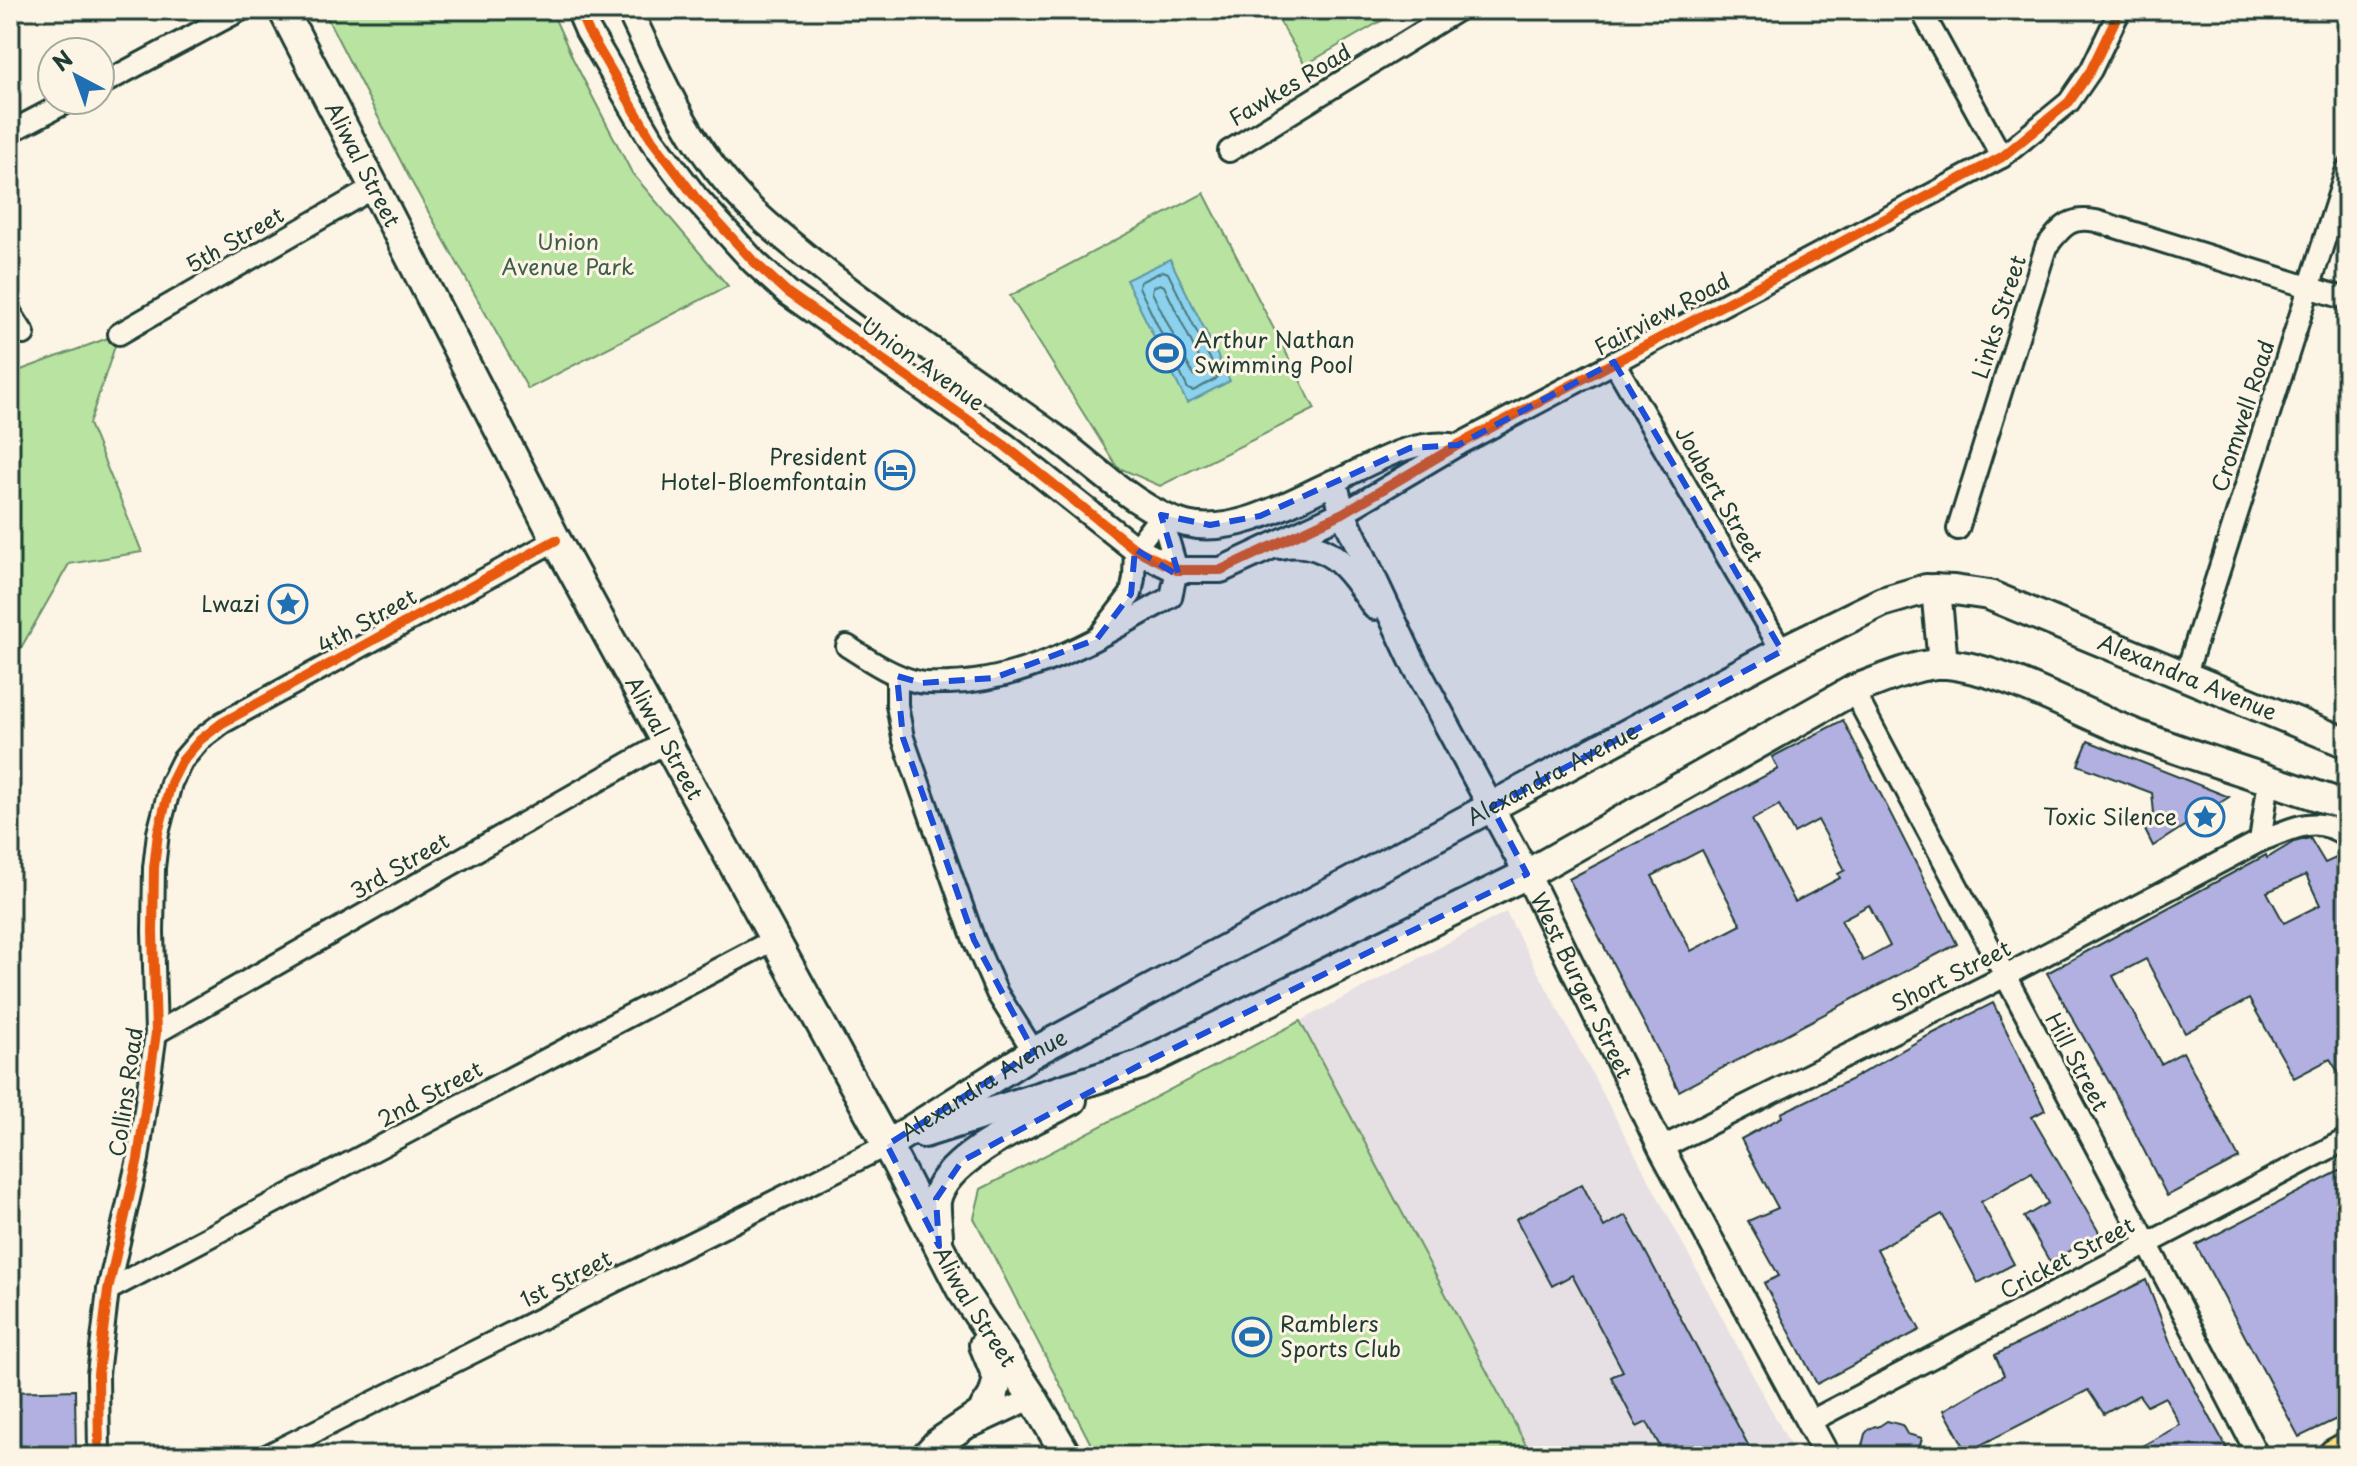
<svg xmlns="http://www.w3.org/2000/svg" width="2357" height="1466" font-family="'Playpen Sans',sans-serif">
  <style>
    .built { fill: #e6e0e4 }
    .green { fill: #b8e3a1; stroke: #6c906a; stroke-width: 2 }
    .water { fill: #8cd2ee; stroke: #6096a4; stroke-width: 2 }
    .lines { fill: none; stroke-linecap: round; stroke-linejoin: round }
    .shore { stroke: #4b797e; stroke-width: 2 }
    .building { fill: #b1b0e1; stroke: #1f3d34; stroke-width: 2; fill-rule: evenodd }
    .minor-casing { stroke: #1f3d34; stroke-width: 26 }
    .tertiary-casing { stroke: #1f3d34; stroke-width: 30 }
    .secondary-casing { stroke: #1f3d34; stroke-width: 34 }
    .trunk-casing { stroke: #1f3d34; stroke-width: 40 }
    .minor { stroke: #fcf5e5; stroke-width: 20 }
    .tertiary { stroke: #fcf5e5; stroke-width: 24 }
    .secondary { stroke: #fcf5e5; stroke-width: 28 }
    .trunk { stroke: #ffdf80; stroke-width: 34 }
    .cycleway-casing { stroke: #fcf5e5; stroke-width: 15 }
    .cycleway { stroke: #e8590c; stroke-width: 10 }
    .marked { fill: #1d4ed8; fill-opacity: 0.2; stroke: #1d4ed8; stroke-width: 6; stroke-dasharray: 16 10; stroke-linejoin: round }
    .labels { text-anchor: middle; stroke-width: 6; stroke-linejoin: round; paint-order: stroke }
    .street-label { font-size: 22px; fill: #1f3d34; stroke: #fcf5e5 }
    .park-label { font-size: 22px; fill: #3e5e4a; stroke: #fcf5e5 }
    .poi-label { font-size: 22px; fill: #1f3d34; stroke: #fcf5e5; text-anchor: end }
  </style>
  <rect width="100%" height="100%" fill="#fcf5e5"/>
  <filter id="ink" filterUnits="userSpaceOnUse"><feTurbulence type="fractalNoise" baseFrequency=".0125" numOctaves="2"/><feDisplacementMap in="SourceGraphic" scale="16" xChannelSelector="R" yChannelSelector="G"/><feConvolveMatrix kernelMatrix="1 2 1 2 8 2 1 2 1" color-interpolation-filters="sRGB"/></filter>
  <g filter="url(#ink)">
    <polygon class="built" points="1506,912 1796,1456 1532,1456 1300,1021"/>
    <g class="green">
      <polygon points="323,10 551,10 573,59 632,173 728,286 528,389 410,179"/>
      <polygon points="1273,10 1400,10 1305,65"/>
      <polygon points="1204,193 1315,409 1160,486 1117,467 1010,296"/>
      <polygon points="119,334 89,424 142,552 69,564 10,667 10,374"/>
      <polygon points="1300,1021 1532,1456 1097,1456 974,1218 981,1189"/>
    </g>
    <polygon class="water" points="1170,259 1230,381 1187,403 1126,280"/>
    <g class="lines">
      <g class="shore">
        <polygon points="1163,271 1168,273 1218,375 1216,379 1193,391 1188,389 1139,287 1140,282"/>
        <polygon points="1160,284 1164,286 1205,370 1204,374 1198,377 1193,375 1152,292 1153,287"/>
      </g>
    </g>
    <g class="building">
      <path d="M1843 720 1957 944 1679 1091 1569 879 1778 769 1772 757ZM1779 805 1794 833 1818 820 1845 870 1838 874 1840 878 1795 902 1752 820ZM1702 850 1741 925 1691 951 1652 876ZM1869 905 1890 946 1863 961 1841 920Z"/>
      <polygon points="2088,741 2229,797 2153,846 2141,822 2154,813 2152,793 2078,765"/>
      <path d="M2310 838 2325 863 2347 853V1086L2330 1059 2294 1078 2249 999 2185 1033 2146 959 2113 976 2161 1064 2183 1052 2239 1158 2167 1196 2113 1089 2047 973 2266 855 2267 858 2294 842ZM2306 875 2320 905 2284 923 2267 892Z"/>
      <polygon points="1993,1003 2045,1110 2032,1117 2100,1234 2050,1262 2024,1217 2048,1203 2032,1173 1981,1202 2014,1264 1978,1283 1942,1214 1877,1249 1920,1330 1817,1384 1764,1283 1779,1276 1748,1221 1778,1208 1741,1139 1782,1117 1781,1113 1850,1080 1922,1039"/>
      <polygon points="2347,1167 2347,1414 2299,1437 2196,1245"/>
      <polygon points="1582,1184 1604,1227 1626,1215 1754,1456 1676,1456 1671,1447 1663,1452 1647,1422 1637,1427 1611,1377 1623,1371 1572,1275 1552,1286 1516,1219"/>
      <polygon points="2146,1280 2172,1347 2231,1456 2124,1456 2180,1425 2165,1397 2147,1406 2139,1395 2104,1414 2088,1390 1967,1452 1944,1410 2004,1375 1995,1355"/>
      <polygon points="75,1390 76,1456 10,1456 10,1392"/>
      <polygon points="1887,1421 1902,1425 1907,1434 1922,1438 1917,1456 1864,1456 1862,1446 1865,1434 1869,1429 1875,1426 1878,1427"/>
    </g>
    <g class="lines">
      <defs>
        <g id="minor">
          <polyline points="1921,10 2002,157"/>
          <polyline points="100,85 241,10"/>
          <polyline points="10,132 71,100"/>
          <polyline points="1229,151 1458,10"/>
          <polyline points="10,312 24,334"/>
          <polyline points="119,334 375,187"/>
          <polyline points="1614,362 1782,651"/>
          <path d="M1334 482C1374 463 1412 437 1458 445"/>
          <polyline points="1343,513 1458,445 2002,157 2069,102 2091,70 2120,10"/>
          <path d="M1958 529 2046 247C2062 227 2069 216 2096 221L2347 299"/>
          <polyline points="1102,632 1131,594 1134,578 1135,549 1161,515"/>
          <path d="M847 646C869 660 892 676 918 682 928 684 939 683 949 683 1029 681 1102 636 1171 597L1177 570 1161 515"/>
          <polyline points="897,676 897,705 903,738 974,940 997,993 1034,1052"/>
          <polyline points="2185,677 2347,169"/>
          <path d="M1853 690C1988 945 2126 1199 2258 1456"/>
          <polyline points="2260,841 2269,780"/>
          <polyline points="156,1033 668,741"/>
          <path d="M1661 1148 1986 986 2260 841C2292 829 2317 813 2347 837"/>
          <polyline points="108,1290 773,940"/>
          <polyline points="1809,1422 2347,1139"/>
          <polyline points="975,1425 1033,1398"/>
          <polyline points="99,1456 98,1374 108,1290 138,1159 156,1033 153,932 154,868 158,833 171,783 182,761 200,740 222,723 556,540"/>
          <polyline points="266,1456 887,1145"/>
        </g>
        <g id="tertiary">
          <polyline points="579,10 588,31 652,140 695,197 754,262 788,293 1004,445 1135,549 1177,570 1221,570 1343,513"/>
          <path id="s1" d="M629 10C658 70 683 132 727 183 753 214 784 238 816 264 891 324 972 377 1051 434 1092 463 1137 511 1186 524 1234 536 1292 502 1334 482L1343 513 1411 658 1527 874 1661 1148 1827 1456"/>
          <path d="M1280 546C1330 537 1350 571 1375 607"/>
        </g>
        <g id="secondary">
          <path id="s2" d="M283 10 556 540 887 1145 961 1289 1033 1398 1067 1456"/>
          <polyline points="1936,589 1943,664"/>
          <path d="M924 1133 1140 1065 1527 874 1853 690C1880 681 1918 662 1947 664 2008 670 2081 714 2140 736 2208 761 2278 782 2347 806"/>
          <path id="s3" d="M887 1145 1034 1052 1679 706 1782 651 1882 602 1926 589 1954 590 1989 595 2347 743"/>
          <path d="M938 1238C938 1226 935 1212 936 1201 944 1156 1035 1120 1072 1100"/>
          <polyline points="926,1456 938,1443 981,1414 993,1396 998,1379 984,1345"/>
        </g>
        <polyline id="trunk" points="2336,1456 2347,1450"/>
      </defs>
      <use href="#minor" class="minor-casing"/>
      <use href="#tertiary" class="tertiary-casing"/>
      <use href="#secondary" class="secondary-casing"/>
      <use href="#trunk" class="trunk-casing"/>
      <use href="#minor" class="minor"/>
      <use href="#tertiary" class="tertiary"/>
      <use href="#secondary" class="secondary"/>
      <use href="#trunk" class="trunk"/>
      <defs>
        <g id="cycleway">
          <polyline points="579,10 588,31 652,140 695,197 754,262 788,293 1004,445 1135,549 1177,570 1221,570 1343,513 1458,445 2002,157 2069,102 2091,70 2120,10"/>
          <polyline points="99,1456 98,1374 108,1290 138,1159 156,1033 153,932 154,868 158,833 171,783 182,761 200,740 222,723 556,540"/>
        </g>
      </defs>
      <use href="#cycleway" class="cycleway-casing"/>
      <use href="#cycleway" class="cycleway"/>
    </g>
  </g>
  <path class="marked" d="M1614 362 1782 651 1492 807 1527 874 1140 1065 962 1161 936 1199 939 1246 887 1145 1034 1052 974 940 903 738 897 676 921 683 994 678 1097 639 1131 594 1135 549 1179 576 1161 515 1210 525 1260 516 1410 448 1458 445Z"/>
  <defs>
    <symbol id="stadium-ring" viewBox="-11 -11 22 22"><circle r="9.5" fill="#fcf5e5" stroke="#1f6fb2" stroke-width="1.5"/><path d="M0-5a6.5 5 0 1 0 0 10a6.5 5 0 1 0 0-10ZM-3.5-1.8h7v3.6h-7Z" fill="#1f6fb2"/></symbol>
    <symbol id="hotel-ring" viewBox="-11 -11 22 22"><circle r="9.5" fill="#fcf5e5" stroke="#1f6fb2" stroke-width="1.5"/><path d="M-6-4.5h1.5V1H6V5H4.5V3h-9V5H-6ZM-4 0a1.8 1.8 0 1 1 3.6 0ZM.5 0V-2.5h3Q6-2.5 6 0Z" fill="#1f6fb2"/></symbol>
    <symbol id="sight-ring" viewBox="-11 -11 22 22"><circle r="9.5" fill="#fcf5e5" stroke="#1f6fb2" stroke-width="1.5"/><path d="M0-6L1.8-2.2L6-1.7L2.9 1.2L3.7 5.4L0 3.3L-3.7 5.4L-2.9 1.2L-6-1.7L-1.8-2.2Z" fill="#1f6fb2"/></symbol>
  </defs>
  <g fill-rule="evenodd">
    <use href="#stadium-ring" x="1144" y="331" width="44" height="44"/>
    <use href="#hotel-ring" x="873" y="448" width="44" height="44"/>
    <use href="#sight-ring" x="266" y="582" width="44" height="44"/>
    <use href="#sight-ring" x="2183" y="795" width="44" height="44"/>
    <use href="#stadium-ring" x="1230" y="1315" width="44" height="44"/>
  </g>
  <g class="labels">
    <g class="street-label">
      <text transform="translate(1290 85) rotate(-31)" y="8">Fawkes Road</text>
      <text dy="8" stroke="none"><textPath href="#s2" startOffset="174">Aliwal Street</textPath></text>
      <text transform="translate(235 240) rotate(-30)" y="8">5th Street</text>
      <text transform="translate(1662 314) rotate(-28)" y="8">Fairview Road</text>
      <text transform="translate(1999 317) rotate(-72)" y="8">Links Street</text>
      <text transform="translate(923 364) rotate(35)" y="8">Union Avenue</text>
      <text transform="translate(2243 416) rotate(-72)" y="8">Cromwell Road</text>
      <text transform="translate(1719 494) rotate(60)" y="8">Joubert Street</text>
      <text transform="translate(367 621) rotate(-29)" y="8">4th Street</text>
      <text dy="8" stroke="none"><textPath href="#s3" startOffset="1458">Alexandra Avenue</textPath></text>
      <text dy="8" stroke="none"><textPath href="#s2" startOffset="822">Aliwal Street</textPath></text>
      <text dy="8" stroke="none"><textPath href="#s3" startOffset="762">Alexandra Avenue</textPath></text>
      <text transform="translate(400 866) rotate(-30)" y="8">3rd Street</text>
      <text transform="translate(1951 976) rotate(-27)" y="8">Short Street</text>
      <text dy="8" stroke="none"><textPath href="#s1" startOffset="1492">West Burger Street</textPath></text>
      <text transform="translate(2077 1062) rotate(62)" y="8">Hill Street</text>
      <text dy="8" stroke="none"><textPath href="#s3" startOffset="114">Alexandra Avenue</textPath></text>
      <text transform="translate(126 1092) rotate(-82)" y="8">Collins Road</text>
      <text transform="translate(430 1094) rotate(-28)" y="8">2nd Street</text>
      <text transform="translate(2067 1258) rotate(-28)" y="8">Cricket Street</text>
      <text transform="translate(566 1279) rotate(-27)" y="8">1st Street</text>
      <text dy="8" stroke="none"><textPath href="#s2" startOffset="1470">Aliwal Street</textPath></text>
    </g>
    <g class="park-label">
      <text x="568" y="250">Union<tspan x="568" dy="25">Avenue Park</tspan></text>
    </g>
    <g class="poi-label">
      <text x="1194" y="348" text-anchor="start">Arthur Nathan<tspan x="1194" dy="25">Swimming Pool</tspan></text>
      <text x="867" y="465">President<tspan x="867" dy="25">Hotel-Bloemfontain</tspan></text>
      <text x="260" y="612">Lwazi</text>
      <text x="2177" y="825">Toxic Silence</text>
      <text x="1280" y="1332" text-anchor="start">Ramblers<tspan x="1280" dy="25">Sports Club</tspan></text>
    </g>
  </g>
  <rect width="2357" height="1466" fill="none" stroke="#fcf5e5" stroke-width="40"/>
  <rect x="20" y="20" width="2317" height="1426" fill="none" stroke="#1f3d34" stroke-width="3" filter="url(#ink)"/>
  <g transform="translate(76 76) rotate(319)"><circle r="38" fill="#fcf5e5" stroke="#a4ab9e" stroke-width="2"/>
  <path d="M0-6L14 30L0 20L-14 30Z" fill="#1f6fb2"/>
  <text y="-12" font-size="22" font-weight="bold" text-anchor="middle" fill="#1f3d34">N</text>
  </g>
</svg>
